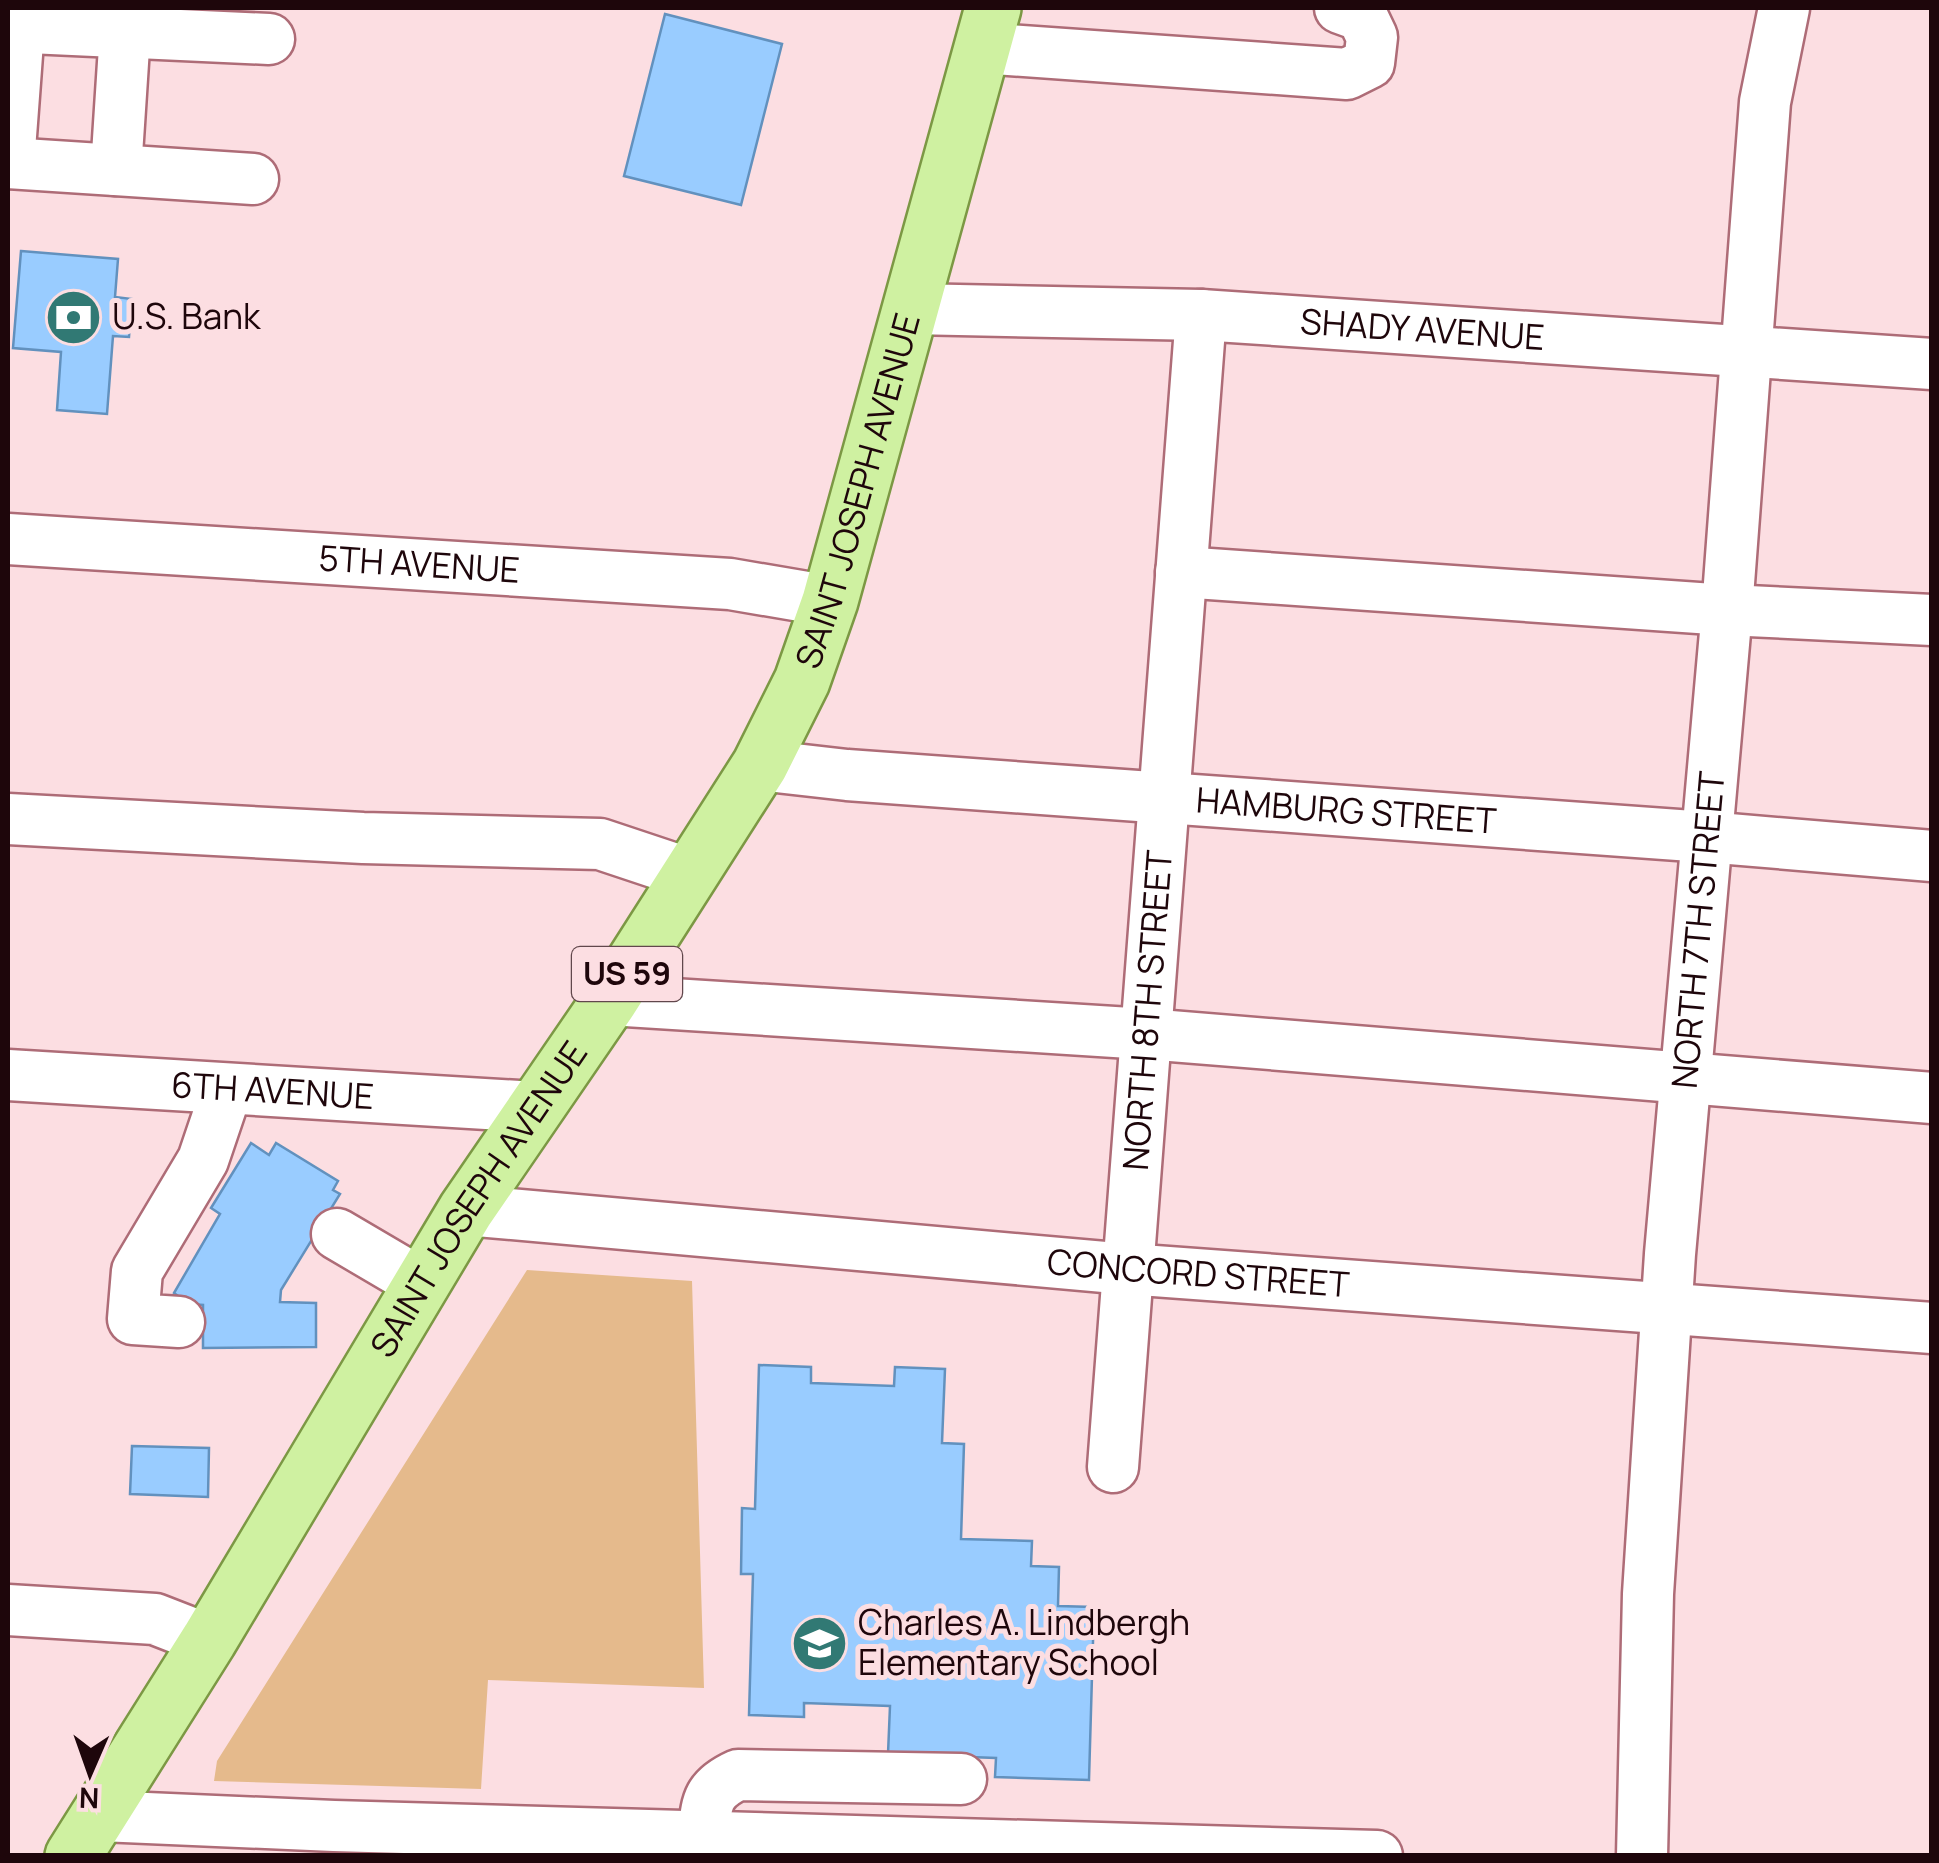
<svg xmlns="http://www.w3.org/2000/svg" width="1939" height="1863" font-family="Manrope,sans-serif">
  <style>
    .green { fill: #e5ba8c }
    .building { fill: #9cf; stroke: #6291be; stroke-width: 2.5 }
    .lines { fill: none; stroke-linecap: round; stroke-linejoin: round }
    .minor-casing { stroke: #ae6c77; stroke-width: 55 }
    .major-casing { stroke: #7c9844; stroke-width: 60 }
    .minor { stroke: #fff; stroke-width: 50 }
    .major { stroke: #cff1a1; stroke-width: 55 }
    .labels { text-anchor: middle; stroke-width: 10; stroke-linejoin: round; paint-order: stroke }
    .shield { fill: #fcdee2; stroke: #61474c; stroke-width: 2.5 }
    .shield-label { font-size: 32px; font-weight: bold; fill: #1e060b }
    .poi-label { font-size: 35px; fill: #1e060b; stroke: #fcdee2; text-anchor: start }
    .street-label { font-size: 35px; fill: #1e060b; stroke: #fcdee2 }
  </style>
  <rect width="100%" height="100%" fill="#fcdee2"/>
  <polygon class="green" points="527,1270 692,1281 704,1688 488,1680 481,1789 214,1781 217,1761"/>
  <g class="building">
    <polygon points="665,14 782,44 741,205 624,176"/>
    <polygon points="21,251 118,259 115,297 132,299 129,337 113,336 107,414 57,410 61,352 13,348"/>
    <polygon points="251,1143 269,1155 276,1143 338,1181 333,1190 340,1194 281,1290 280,1302 316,1303 316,1347 203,1348 203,1305 189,1304 174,1293 220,1214 211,1208"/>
    <polygon points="759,1365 811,1367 811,1383 894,1386 895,1367 945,1369 942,1443 964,1444 961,1539 1032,1541 1031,1566 1059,1567 1058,1606 1094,1607 1089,1780 995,1777 996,1758 888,1754 890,1706 804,1703 804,1717 749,1715 753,1574 741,1574 742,1508 755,1509"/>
    <polygon points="132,1446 209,1448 208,1497 130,1494"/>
  </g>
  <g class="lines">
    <defs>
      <g id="minor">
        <polyline points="8,27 269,39"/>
        <polyline points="981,48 1347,74 1369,63 1372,37 1362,16 1340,8"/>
        <polyline points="8,163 253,179"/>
        <polyline points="9,163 19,28"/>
        <polyline points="116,170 125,32"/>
        <path id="s1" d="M911 309 1201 315 1932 364"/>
        <path id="s2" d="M8 539 730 584 830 601"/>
        <polyline points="1181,572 1727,610 1932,620"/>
        <path id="s3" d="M760 765 847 775 1706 837 1932 856"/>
        <polyline points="8,819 363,838 600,844 690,874"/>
        <polyline points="610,1000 1146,1034 1932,1098"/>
        <path id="s4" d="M8 1075 535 1107"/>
        <path id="s5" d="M466 1210 1127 1269 1932 1328"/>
        <polyline points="337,1234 422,1284"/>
        <polyline points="179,1322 133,1319 137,1271 203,1160 227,1089"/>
        <path id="s6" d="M1113 1467 1201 315"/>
        <polyline points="8,1610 155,1619 209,1640"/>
        <polyline points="101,1816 334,1826 1377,1856"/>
        <path d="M703 1837C707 1804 705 1790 738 1775L961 1779"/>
        <path id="s7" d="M1642 1856 1648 1594 1670 1254 1727 610 1765 102 1784 8"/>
      </g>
      <g id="major">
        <path id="s8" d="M73 1856 209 1640 466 1210 610 1000 760 765 802 681 830 601 993 8"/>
      </g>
    </defs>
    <use href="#minor" class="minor-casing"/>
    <use href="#major" class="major-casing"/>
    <use href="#minor" class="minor"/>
    <use href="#major" class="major"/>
  </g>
  <defs>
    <symbol id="bank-disc" viewBox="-11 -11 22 22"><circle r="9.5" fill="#317974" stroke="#fcdee2"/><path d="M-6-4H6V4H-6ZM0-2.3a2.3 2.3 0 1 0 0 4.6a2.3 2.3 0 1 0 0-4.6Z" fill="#fff"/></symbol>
    <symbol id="school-disc" viewBox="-11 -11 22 22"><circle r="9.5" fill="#317974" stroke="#fcdee2"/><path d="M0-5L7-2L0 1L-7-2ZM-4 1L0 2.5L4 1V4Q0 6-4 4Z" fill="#fff"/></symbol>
  </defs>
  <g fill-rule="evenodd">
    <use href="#bank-disc" x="42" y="286" width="63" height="63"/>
    <use href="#school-disc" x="788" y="1612" width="63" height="63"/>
  </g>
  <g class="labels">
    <rect class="shield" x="572" y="947" width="110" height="54" rx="8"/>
    <g class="shield-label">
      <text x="627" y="985">US 59</text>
    </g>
    <g class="poi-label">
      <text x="112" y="329">U.S. Bank</text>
      <text x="858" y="1635">Charles A. Lindbergh<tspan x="858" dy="40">Elementary School</tspan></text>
    </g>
    <g class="street-label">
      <text dy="12" stroke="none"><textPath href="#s1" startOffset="512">SHADY AVENUE</textPath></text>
      <text dy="12" stroke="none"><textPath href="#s8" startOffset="1582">SAINT JOSEPH AVENUE</textPath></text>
      <text dy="12" stroke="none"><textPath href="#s2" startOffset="412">5TH AVENUE</textPath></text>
      <text dy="12" stroke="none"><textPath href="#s3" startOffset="588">HAMBURG STREET</textPath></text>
      <text dy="12" stroke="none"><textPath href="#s7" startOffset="928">NORTH 7TH STREET</textPath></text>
      <text dy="12" stroke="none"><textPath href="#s6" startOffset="458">NORTH 8TH STREET</textPath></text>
      <text dy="12" stroke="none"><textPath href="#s4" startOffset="265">6TH AVENUE</textPath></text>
      <text dy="12" stroke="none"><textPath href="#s8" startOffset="772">SAINT JOSEPH AVENUE</textPath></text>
      <text dy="12" stroke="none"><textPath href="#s5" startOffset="735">CONCORD STREET</textPath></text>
    </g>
  </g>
  <rect width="1939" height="1863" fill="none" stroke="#1e060b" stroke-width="20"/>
  <g transform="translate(90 1773) rotate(182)" stroke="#fcdee2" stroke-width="8" paint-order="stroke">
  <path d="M0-8L18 38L0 25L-18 38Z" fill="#1e060b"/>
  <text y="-15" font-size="28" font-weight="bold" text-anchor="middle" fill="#1e060b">N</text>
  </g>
</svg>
